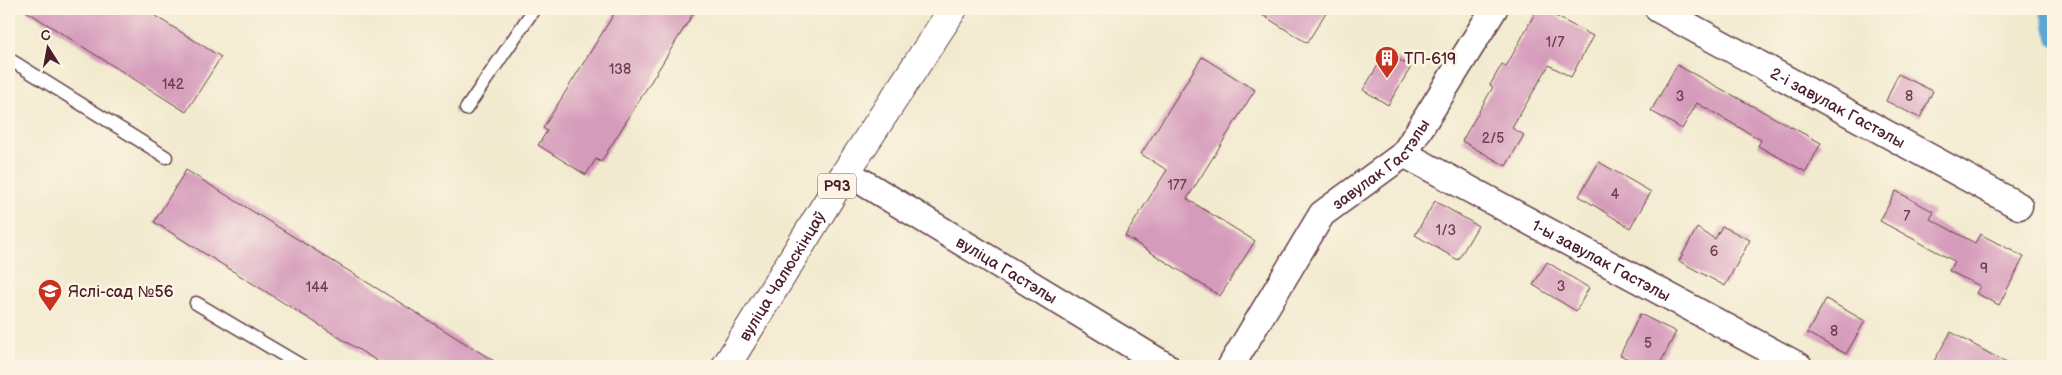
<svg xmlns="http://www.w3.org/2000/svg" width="2062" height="375" font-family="'Balsamiq Sans',sans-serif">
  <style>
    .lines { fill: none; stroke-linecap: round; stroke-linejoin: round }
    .stream { stroke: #5ca6d3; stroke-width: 10 }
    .building { fill: #d59bbb }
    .lane-casing { stroke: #633d44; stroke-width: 15 }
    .street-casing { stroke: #633d44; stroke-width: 29 }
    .primary-casing { stroke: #633d44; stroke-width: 30 }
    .lane { stroke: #fff; stroke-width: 12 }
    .street { stroke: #fff; stroke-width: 26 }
    .primary { stroke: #fff; stroke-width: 28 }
    .labels { text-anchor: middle; stroke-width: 5; stroke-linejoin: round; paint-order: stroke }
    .number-label { font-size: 14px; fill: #6d3e4f }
    .shield { fill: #fcf5e5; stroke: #7f5f63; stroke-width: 1 }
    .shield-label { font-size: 15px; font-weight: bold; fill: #4a1f2b }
    .poi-label { font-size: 16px; fill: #4a1f2b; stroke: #fcf5e5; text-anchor: start }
    .street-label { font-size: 16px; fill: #4a1f2b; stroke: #fcf5e5 }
  </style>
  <rect width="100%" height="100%" fill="#fcf5e5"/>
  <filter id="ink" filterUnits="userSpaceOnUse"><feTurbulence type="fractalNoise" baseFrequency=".02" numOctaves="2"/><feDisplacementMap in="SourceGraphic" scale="10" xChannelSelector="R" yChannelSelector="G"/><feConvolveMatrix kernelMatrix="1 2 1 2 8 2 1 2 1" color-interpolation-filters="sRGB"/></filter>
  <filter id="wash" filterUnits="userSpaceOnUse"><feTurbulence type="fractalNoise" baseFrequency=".0096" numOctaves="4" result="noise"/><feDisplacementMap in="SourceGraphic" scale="20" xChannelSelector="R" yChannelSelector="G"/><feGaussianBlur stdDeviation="1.12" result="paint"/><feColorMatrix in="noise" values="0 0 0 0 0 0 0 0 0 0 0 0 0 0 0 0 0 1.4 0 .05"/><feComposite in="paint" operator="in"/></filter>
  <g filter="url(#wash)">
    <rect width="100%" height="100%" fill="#f2eacf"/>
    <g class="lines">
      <polyline class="stream" points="2044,9 2053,41"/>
    </g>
    <g id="blocks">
      <g class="building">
        <polygon points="23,9 144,9 221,57 186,112"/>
        <polygon points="617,9 696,9 601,162 596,159 586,175 538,145 547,131 543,128"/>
        <polygon points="1253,9 1328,9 1307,43"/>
        <polygon points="1537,9 1542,9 1593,36 1571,77 1549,65 1512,128 1524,135 1506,166 1462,141 1493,87 1490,85 1502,64 1506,67"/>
        <polygon points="1386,52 1411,67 1388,105 1363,90"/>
        <polygon points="1202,57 1255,90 1187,199 1255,241 1220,296 1125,236 1167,170 1141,154"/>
        <polygon points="1677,65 1821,143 1806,172 1758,146 1761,140 1697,103 1682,129 1651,111"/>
        <polygon points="1898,74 1933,91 1920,118 1886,101"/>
        <polygon points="1599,162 1651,192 1630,228 1579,196"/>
        <polygon points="186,170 502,366 385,366 154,222"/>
        <polygon points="1896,191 1934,212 1930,219 1975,243 1980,234 2024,257 1999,305 1976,293 1980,286 1949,271 1954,261 1880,221"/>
        <polygon points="1435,201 1478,226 1458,260 1415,235"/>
        <polygon points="1722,226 1750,240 1725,286 1679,261 1697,228 1715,239"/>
        <polygon points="1547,262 1589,288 1576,311 1533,285"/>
        <polygon points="1826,299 1865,321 1846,354 1807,333"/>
        <polygon points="1640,314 1676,332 1659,366 1643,366 1620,355"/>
        <polygon points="1951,332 2012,366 1931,366"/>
      </g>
    </g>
  </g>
  <g filter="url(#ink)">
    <use href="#blocks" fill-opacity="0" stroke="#633d44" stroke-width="1"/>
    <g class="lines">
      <defs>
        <g id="lane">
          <polyline points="9,59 166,157"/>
          <polyline points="466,109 534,9"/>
          <polyline points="196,303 302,366"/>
        </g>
        <g id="street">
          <path id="s1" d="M1658 9 2019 206"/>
          <path id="s2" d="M1404 154 1799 366"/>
          <path id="s3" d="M846 172 1166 366"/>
          <path id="s4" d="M1231 366 1322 214 1404 154 1494 9"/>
        </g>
        <g id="primary">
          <path id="s5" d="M726 366 846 172 953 9"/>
        </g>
      </defs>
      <use href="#lane" class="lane-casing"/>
      <use href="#street" class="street-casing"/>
      <use href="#primary" class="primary-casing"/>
      <use href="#lane" class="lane"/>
      <use href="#street" class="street"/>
      <use href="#primary" class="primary"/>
    </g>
  </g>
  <defs>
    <symbol id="building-pin" viewBox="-11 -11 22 30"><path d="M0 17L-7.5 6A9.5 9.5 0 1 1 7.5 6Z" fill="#c8321e" stroke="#fcf5e5"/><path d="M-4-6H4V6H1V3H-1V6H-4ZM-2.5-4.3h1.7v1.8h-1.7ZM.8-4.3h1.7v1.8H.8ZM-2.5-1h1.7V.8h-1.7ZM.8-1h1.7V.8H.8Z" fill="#fff"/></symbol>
    <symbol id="school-pin" viewBox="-11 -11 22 30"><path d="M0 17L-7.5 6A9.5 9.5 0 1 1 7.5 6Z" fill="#c8321e" stroke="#fcf5e5"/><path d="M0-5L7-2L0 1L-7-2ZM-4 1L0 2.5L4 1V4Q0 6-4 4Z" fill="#fff"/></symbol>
  </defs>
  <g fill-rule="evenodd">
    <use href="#building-pin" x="1373" y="44" width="28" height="38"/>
    <use href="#school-pin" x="36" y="277" width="28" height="38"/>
  </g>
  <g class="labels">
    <g class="number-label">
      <text x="1555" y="47">1/7</text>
      <text x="620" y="74">138</text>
      <text x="173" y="89">142</text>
      <text x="1680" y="101">3</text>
      <text x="1909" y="101">8</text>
      <text x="1493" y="143">2/5</text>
      <text x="1177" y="190">177</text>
      <text x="1615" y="199">4</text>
      <text x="1907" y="221">7</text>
      <text x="1446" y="235">1/3</text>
      <text x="1714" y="256">6</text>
      <text x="1984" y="273">9</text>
      <text x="1561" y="291">3</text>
      <text x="317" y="292">144</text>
      <text x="1834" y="336">8</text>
      <text x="1648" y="348">5</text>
    </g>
    <rect class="shield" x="818" y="173.5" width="38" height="25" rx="4"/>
    <g class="shield-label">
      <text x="837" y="191">Р93</text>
    </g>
    <g class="poi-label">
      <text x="1404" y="64">ТП-619</text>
      <text x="68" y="297">Яслі-сад №56</text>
    </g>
    <g class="street-label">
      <text dy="6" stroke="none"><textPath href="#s1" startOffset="205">2-і завулак Гастэлы</textPath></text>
      <text dy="6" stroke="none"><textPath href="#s4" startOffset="255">завулак Гастэлы</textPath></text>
      <text dy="6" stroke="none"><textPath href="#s2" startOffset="224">1-ы завулак Гастэлы</textPath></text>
      <text dy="6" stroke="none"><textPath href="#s3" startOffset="188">вуліца Гастэлы</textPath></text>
      <text dy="6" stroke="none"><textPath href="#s5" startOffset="106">вуліца Чалюскінцаў</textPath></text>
    </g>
  </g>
  <rect width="2062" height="375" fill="none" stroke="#fcf5e5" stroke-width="30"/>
  <g transform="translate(48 48) rotate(349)" stroke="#fcf5e5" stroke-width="4" paint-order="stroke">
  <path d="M0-4L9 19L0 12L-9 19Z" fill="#4a1f2b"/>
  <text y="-8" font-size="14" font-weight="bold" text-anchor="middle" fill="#4a1f2b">С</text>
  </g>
</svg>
